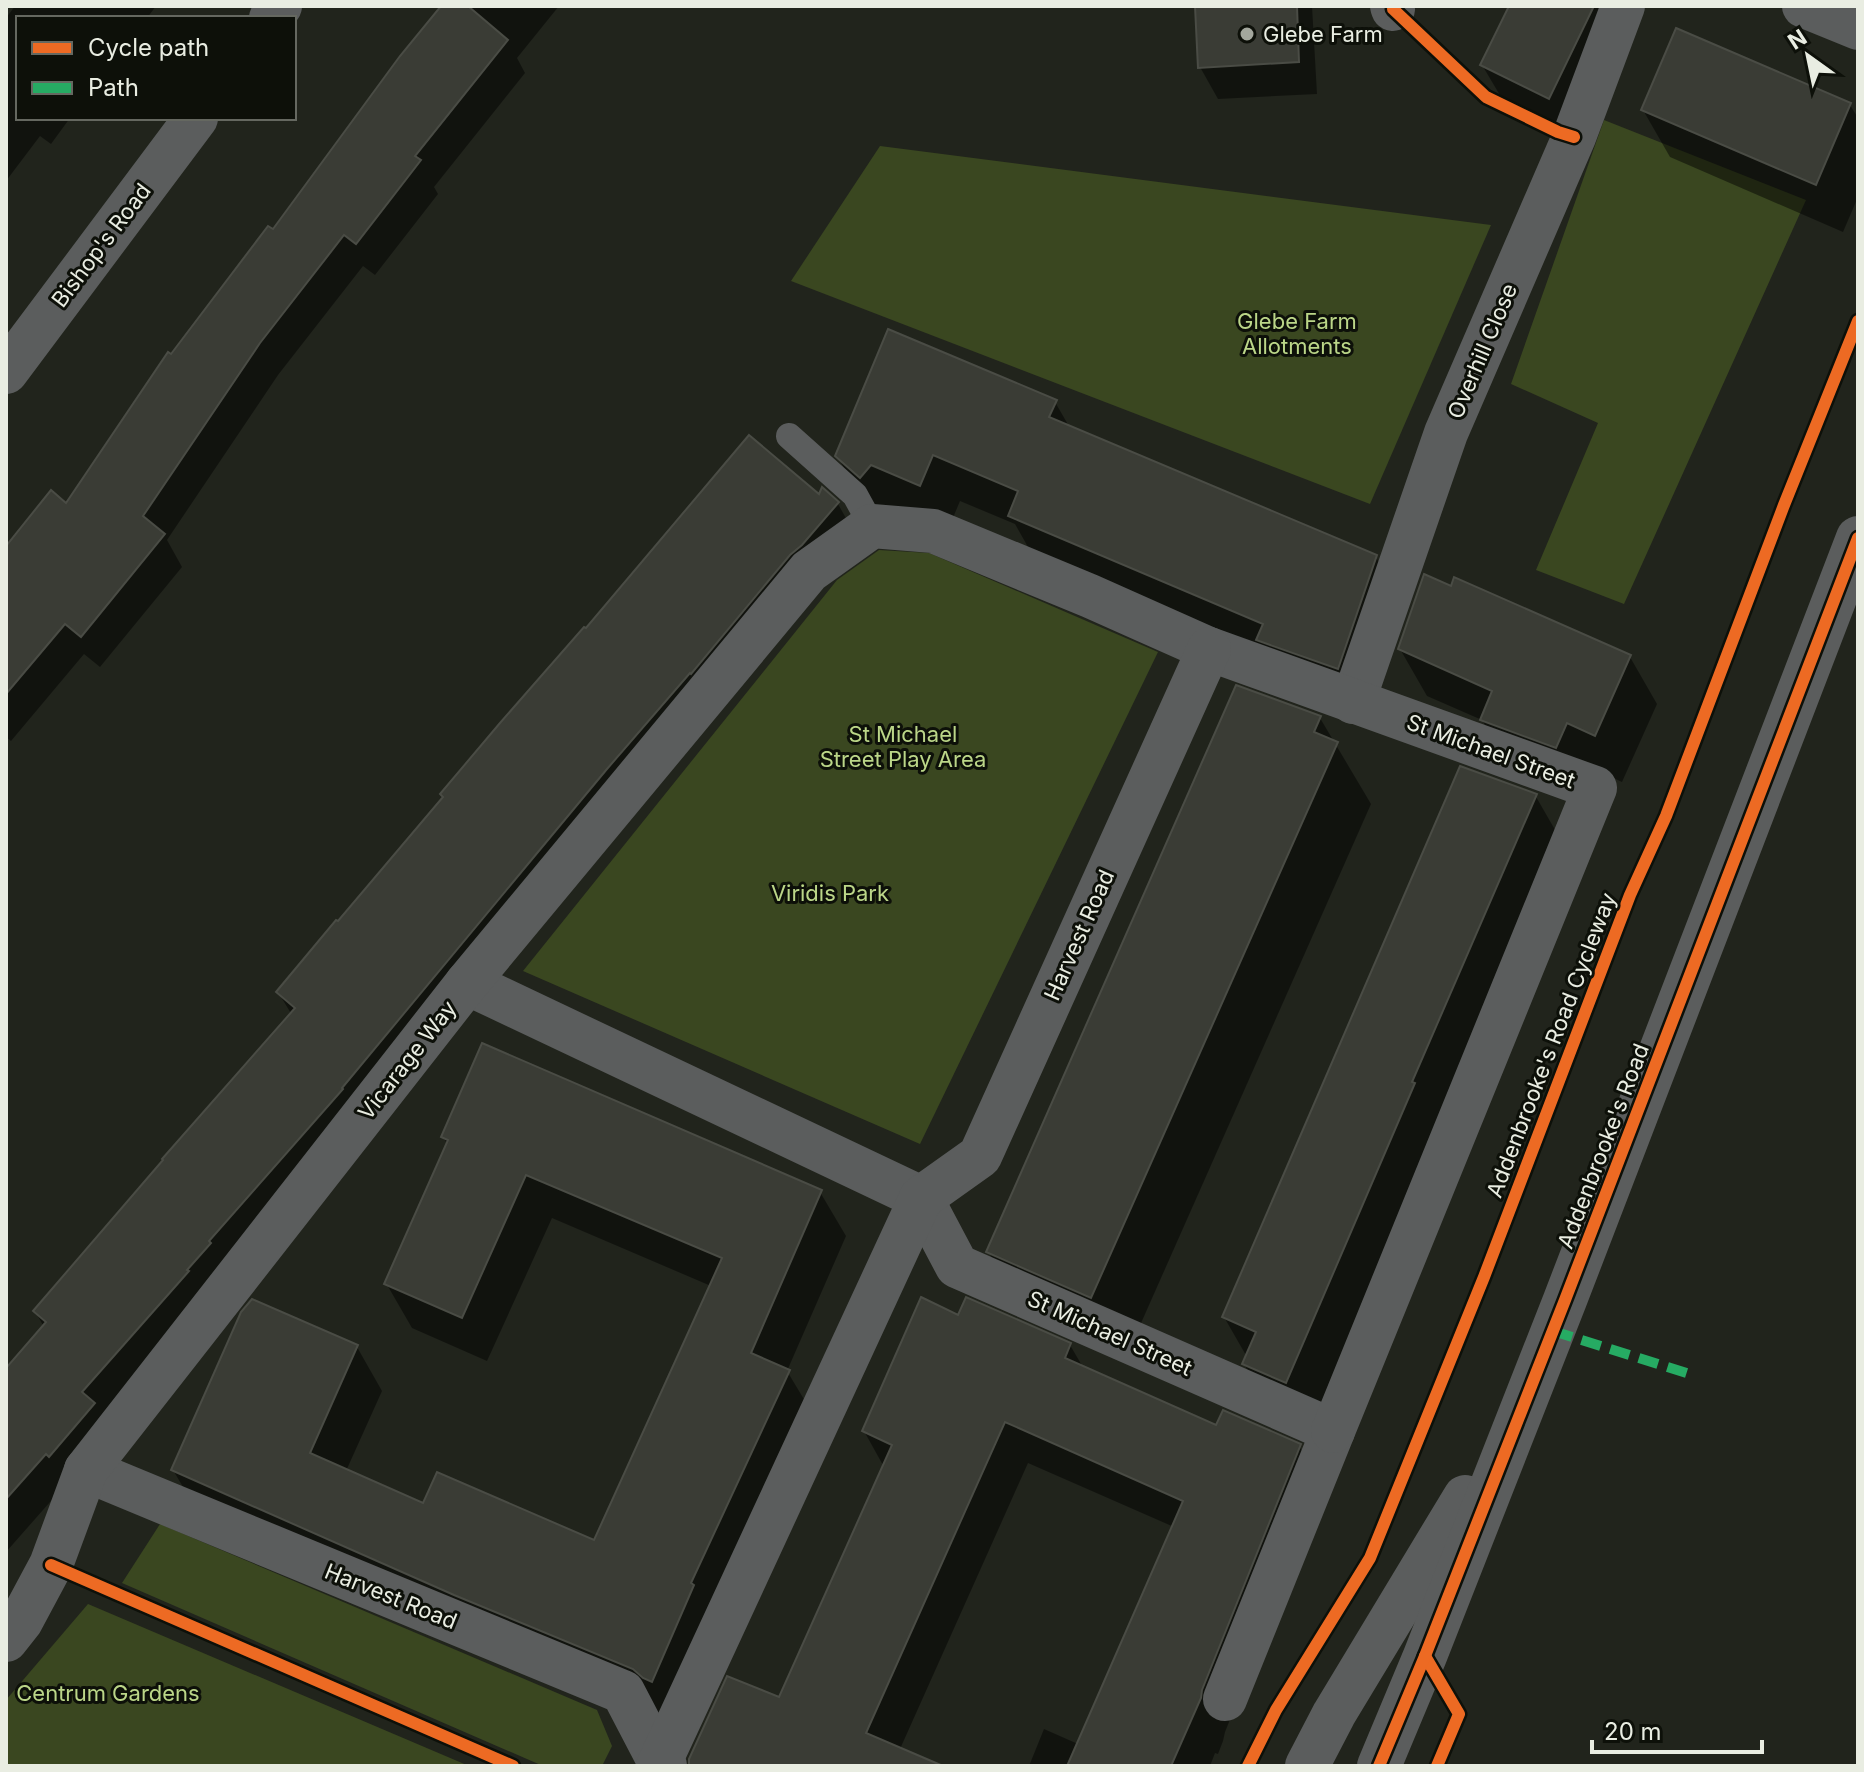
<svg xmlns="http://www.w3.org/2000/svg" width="1864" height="1772" font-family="Inter,sans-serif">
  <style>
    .green { fill: #3a4720 }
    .shadow { fill: #0007 }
    .building { fill: #3a3c35; stroke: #4a4c45; stroke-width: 2 }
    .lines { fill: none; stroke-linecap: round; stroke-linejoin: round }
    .service { stroke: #5b5d5d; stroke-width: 26 }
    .minor { stroke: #5b5d5d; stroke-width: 44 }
    .tertiary { stroke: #5b5d5d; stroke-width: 44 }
    .quiet { stroke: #26ab63; stroke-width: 10; stroke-dasharray: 20 10; stroke-linecap: butt }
    .cycleway-casing { stroke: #0d1009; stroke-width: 17 }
    .cycleway { stroke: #ed6a23; stroke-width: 12 }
    .poi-dot { fill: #a3a79d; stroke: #0d1009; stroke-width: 3 }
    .labels { text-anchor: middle; stroke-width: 6; stroke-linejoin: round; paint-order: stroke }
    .poi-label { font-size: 22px; fill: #e9ede2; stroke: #0d1009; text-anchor: start }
    .street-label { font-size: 22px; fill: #e9ede2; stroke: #0d1009 }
    .park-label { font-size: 22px; fill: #bbd688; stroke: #0d1009 }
  </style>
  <rect width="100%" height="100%" fill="#21241c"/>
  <g class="green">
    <polygon points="1604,120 1806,200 1624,604 1536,570 1598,423 1511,384"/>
    <polygon points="880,146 1491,225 1370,504 791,281"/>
    <polygon points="879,550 929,553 1158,652 920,1144 523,971 837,580"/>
    <polygon points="160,1524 597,1710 612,1746 602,1766 543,1766 122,1583"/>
    <polygon points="88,1604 469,1766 6,1766 6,1700"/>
  </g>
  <g class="shadow">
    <polygon points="15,6 156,6 147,18 18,18 18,118 70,118 51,144 40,136 6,181 6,18"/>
    <polygon points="444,6 559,6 517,58 525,73 434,187 438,194 375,275 363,266 278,375 167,540 182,567 100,667 84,654 11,741 6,737 6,550 66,505 171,357 273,232"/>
    <polygon points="1197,6 1312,6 1317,94 1218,99 1200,67"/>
    <polygon points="1511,6 1628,6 1567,130 1501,97 1482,65"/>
    <polygon points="1850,105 1858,118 1858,197 1843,232 1670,157 1643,110"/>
    <polygon points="1055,402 1070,428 1376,557 1403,604 1365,715 1037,563 1015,524 960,501 947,532 865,503 837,456"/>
    <polygon points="820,498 838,504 856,536 65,1485 6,1552 6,1371 44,1327 35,1311 292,1015 278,992"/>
    <polygon points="1400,649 1630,657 1657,704 1622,782 1594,769 1509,767 1482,720 1427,696"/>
    <polygon points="1320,718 1371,804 1126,1357 1023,1312 988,1251"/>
    <polygon points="1535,795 1562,842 1313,1429 1272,1411 1244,1364 1247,1357 1224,1317"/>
    <polygon points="443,1137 820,1192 846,1236 787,1371 814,1416 660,1713 481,1639 199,1514 173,1470 357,1347 382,1391 346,1471 424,1506 595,1543 711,1286 552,1218 487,1361 412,1328 386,1283 448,1145"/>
    <polygon points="959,1317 1070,1345 1084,1369 1217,1428 1299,1446 1323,1487 1225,1732 1223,1741 1218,1754 1215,1753 1210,1766 1029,1766 1044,1729 1078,1744 1174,1527 1028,1463 900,1749 942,1766 691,1766 780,1699 884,1467 864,1431"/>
  </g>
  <g class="building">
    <polygon points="441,6 468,6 508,40 415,156 421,160 356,244 344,235 260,343 143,516 165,534 81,637 65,624 6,694 6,546 51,490 66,503 168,352 171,354 268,226 273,229 400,56"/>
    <polygon points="1195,6 1297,6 1299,62 1198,68"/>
    <polygon points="1509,6 1594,6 1549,99 1480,65"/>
    <polygon points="1676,28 1851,103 1816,185 1641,110"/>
    <polygon points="888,329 1057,400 1049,417 1377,555 1338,669 1256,640 1263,624 1008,516 1018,491 933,455 920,486 871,465 860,478 835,456"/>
    <polygon points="749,435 819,494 822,487 839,502 802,545 790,555 691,674 690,673 607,769 342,1088 343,1089 209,1241 211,1243 187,1270 189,1271 82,1392 95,1403 49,1457 46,1454 6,1499 6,1368 46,1322 33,1311 163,1160 162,1159 295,1008 276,992 336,920 338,921 443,797 440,794 500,723 584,627 586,628"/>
    <polygon points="1424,574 1451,586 1454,577 1631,655 1595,736 1567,723 1556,748 1480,720 1492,691 1398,649"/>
    <polygon points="1236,685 1321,716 1314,732 1338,742 1091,1298 986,1252"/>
    <polygon points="1460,766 1537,794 1412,1082 1415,1083 1286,1383 1242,1364 1256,1332 1222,1317"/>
    <polygon points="482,1043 822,1190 751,1353 790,1370 691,1583 694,1585 652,1682 643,1678 633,1669 454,1595 171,1470 241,1312 252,1299 358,1345 310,1453 423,1503 437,1472 594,1540 722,1258 526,1175 462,1318 384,1284 448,1140 441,1137"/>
    <polygon points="921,1297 958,1315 966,1297 1071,1343 1065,1358 1216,1425 1223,1410 1301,1444 1202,1690 1201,1698 1171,1766 1067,1766 1183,1501 1005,1422 866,1733 943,1766 689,1766 689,1759 727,1676 779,1697 892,1445 862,1431"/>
  </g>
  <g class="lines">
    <polyline class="service" points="789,436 855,495 872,526"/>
    <g class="minor">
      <polyline points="1392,6 1393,9"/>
      <polyline points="1804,6 1858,28"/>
      <polyline points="271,18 280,6"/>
      <polyline points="6,372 196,118"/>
      <polyline points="1353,702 1446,433 1574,137 1623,6"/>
      <polyline points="467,983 921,1198"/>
      <polyline points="921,1198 957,1266 1333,1431 1225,1699"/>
      <polyline points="86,1470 623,1692 659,1761 665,1766"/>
      <polyline points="6,1640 21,1621 51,1565 86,1470 467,983 809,571 872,526 933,531 1090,596 1209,649 1595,788 1333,1431"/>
      <polyline points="658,1766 921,1198 980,1156 1209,649"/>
    </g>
    <g class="tertiary">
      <polyline points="1307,1766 1334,1714 1465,1497"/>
      <polyline points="1379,1766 1425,1656 1565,1300 1858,538"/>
    </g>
    <polyline class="quiet" points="1553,1331 1693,1375"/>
    <defs>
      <g id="cycleway">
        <polyline points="1393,9 1486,97 1558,132 1574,137"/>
        <polyline points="51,1565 513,1766"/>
        <polyline points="1425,1656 1459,1714 1437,1766"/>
        <polyline points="1248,1766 1276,1710 1370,1558 1484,1277 1630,895 1666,816 1784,505 1858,321"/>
        <polyline points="1379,1766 1425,1656 1565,1300 1858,538"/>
      </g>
    </defs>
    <use href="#cycleway" class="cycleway-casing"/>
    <use href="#cycleway" class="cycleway"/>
  </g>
  <circle class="poi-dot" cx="1247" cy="34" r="8"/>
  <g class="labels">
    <g class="poi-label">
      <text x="1263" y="42">Glebe Farm</text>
    </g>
    <g class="street-label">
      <text transform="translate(101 245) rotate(-53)" y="8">Bishop's Road</text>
      <text transform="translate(1482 351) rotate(-67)" y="8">Overhill Close</text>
      <text transform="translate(1491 751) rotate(20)" y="8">St Michael Street</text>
      <text transform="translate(1079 935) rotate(-66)" y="8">Harvest Road</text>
      <text transform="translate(1551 1045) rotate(-69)" y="8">Addenbrooke's Road Cycleway</text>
      <text transform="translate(407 1060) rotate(-52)" y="8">Vicarage Way</text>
      <text transform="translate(1603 1146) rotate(-69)" y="8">Addenbrooke's Road</text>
      <text transform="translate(1110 1333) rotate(24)" y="8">St Michael Street</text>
      <text transform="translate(391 1596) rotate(22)" y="8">Harvest Road</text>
    </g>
    <g class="park-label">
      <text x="1297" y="329">Glebe Farm<tspan x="1297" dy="25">Allotments</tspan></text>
      <text x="903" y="742">St Michael<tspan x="903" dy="25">Street Play Area</tspan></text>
      <text x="830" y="901">Viridis Park</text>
      <text x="108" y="1701">Centrum Gardens</text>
    </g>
  </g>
  <rect width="1864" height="1772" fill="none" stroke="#e9ede2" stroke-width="16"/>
  <rect x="16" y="16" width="280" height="104" fill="#0d1009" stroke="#656860" stroke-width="2"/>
  <rect x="32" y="42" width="40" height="12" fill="#ed6a23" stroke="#656860" stroke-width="2"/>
  <text x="88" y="56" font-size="24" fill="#e9ede2">Cycle path</text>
  <rect x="32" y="82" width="40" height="12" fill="#26ab63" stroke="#656860" stroke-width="2"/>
  <text x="88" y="96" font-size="24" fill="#e9ede2">Path</text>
  <g transform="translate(1808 56) rotate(327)" stroke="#0d1009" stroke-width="6" paint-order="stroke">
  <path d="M0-6L14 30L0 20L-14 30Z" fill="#e9ede2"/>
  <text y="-12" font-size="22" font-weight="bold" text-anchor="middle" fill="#e9ede2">N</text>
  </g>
  <path d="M1592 1740v12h170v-12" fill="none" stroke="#e9ede2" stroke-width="4"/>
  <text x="1604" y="1740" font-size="24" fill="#e9ede2" stroke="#0d1009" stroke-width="6" paint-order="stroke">20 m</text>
</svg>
